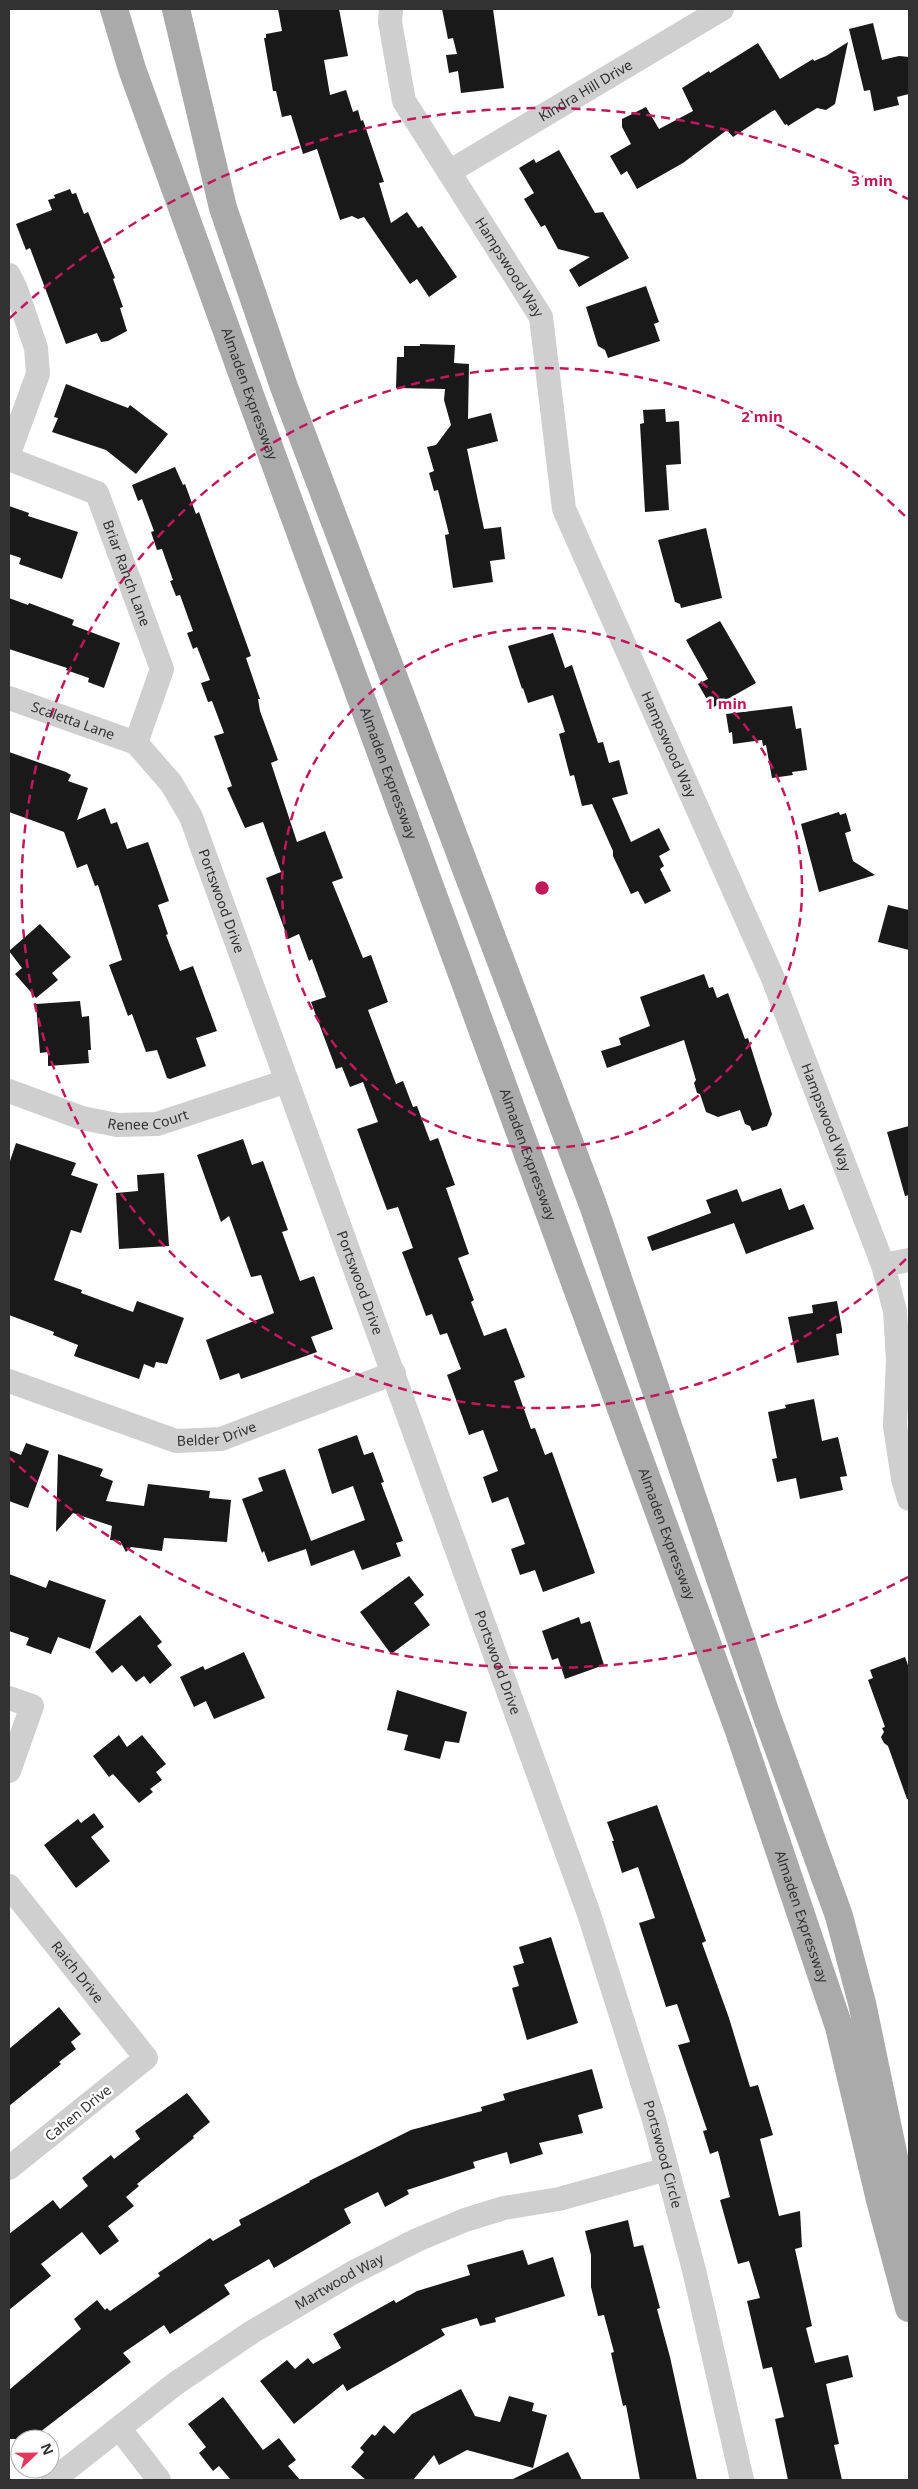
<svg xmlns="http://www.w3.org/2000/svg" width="918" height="2489" font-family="'Noto Sans',sans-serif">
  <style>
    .building { fill: #191919 }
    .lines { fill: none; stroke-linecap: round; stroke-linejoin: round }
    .minor { stroke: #cfcfcf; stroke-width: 24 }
    .major { stroke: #aaa; stroke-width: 28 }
    .ring { fill: none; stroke: #c2185b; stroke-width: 2.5; stroke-dasharray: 9 6 }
    .labels { text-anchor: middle; stroke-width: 5; stroke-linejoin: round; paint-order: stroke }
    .street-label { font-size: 14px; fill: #323232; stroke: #fff }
    .centre { fill: #c2185b; stroke: #fff; stroke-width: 2.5 }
    .ring-label { font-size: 15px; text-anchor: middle; font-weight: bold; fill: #c2185b; stroke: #fff; stroke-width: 5; stroke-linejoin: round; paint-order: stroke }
  </style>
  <rect width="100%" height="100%" fill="#fff"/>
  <g class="building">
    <polygon points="278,9 339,9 348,56 324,60 330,95 346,90 353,112 358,110 361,121 363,120 384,182 379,183 391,223 407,212 418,228 422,226 457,277 429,297 417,279 410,284 364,217 358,219 352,216 340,220 317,149 303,154 291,115 282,117 276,91 273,91 264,38 266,38 266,34 282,31"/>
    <polygon points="442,9 493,9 504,88 461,93 458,71 449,73 446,55 457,54 453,38 448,39"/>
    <polygon points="873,23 882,60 899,56 909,57 909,94 897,97 899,105 874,111 870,90 864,91 849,29"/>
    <polygon points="848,42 835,104 826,110 817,108 788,126 787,124 785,125 775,110 771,112 733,137 727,130 683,163 637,189 627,171 621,175 610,156 631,144 622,127 622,119 646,107 659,129 693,111 682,88 709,71 710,73 758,43 780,79 813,59 814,61 826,56"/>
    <polygon points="559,150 595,213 603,212 629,258 579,287 569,270 590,257 558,249 545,225 541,227 524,199 534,193 519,168 534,159 536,163"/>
    <polygon points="70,189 72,194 76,193 84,214 88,212 115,278 113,279 123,307 120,308 127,331 108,341 101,342 97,333 66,344 30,248 26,250 16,224 52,210 48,200 55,198 54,195"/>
    <polygon points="646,286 659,322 654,324 660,341 608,358 605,350 598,346 586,307"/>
    <polygon points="420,344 455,345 454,363 469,364 468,419 491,413 498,441 467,449 484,529 501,527 505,559 490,561 493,582 453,588 445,535 449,534 438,490 434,491 429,473 434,471 427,447 436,445 451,425 444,400 445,389 396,388 397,357 404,357 404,346 420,346"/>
    <polygon points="66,384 128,408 130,405 168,434 136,474 106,450 52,432 58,418 54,417"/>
    <polygon points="665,409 666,422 679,421 681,464 666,465 669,510 645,512 640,424 644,423 643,410"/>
    <polygon points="175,467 183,485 185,484 196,514 199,512 251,656 246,658 260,699 258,699 260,711 278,760 271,763 297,842 325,831 343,878 332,882 363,958 371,955 388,1002 368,1010 396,1084 403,1081 413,1107 417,1106 430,1141 438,1138 455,1185 446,1188 469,1254 458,1258 474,1300 471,1302 484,1336 506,1328 525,1377 514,1381 531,1429 535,1428 545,1455 552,1452 595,1573 543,1592 535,1570 520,1575 511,1549 525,1544 508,1497 492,1503 483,1477 498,1471 483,1430 469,1435 447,1375 461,1369 447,1333 440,1335 432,1314 426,1316 402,1252 413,1248 398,1207 387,1210 357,1129 378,1122 363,1082 350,1087 342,1067 336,1069 311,1002 326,997 312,959 309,961 299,934 288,939 266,878 281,872 263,822 245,828 227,788 232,786 214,736 224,733 212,701 208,702 201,683 210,680 197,647 193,649 187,633 193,631 180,595 176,596 170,581 173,580 162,549 157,550 151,532 154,531 142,499 138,501 132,485"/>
    <polygon points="9,506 29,513 28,516 78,532 62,579 19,564 21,558 9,554"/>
    <polygon points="706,528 722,598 681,608 680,604 675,602 658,540"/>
    <polygon points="9,598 28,605 29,603 74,620 72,625 120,643 104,688 88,682 89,678 66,670 67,668 9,649"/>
    <polygon points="720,621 756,683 712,708 698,684 708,679 686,640"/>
    <polygon points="553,633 565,668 572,665 598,743 603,742 609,763 619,760 628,794 612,798 631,842 659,828 670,850 659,856 664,866 660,869 671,891 645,904 638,891 631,894 613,856 613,851 592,804 582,806 574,775 570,776 559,734 565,732 553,695 528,703 523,688 522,689 508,646"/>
    <polygon points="792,706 796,729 801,728 807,770 792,772 793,775 772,778 766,745 763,746 762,740 733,744 732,732 729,733 726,714"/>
    <polygon points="9,752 66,772 71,775 68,781 88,788 77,820 105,808 111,824 117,822 127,849 148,842 169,901 158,905 168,934 166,935 180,971 193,966 217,1031 196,1038 206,1066 170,1079 167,1078 157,1050 146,1052 132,1014 128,1016 109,965 122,960 98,885 95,886 87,864 77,868 64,832 9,812"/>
    <polygon points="839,812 840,815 846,813 851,831 845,833 853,861 875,875 819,892 801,824"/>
    <polygon points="888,905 909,910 909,950 878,942"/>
    <polygon points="40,924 71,957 52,973 58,980 36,998 15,974 22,968 9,951"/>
    <polygon points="704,974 709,988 713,987 717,998 728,993 745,1039 748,1038 772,1114 767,1126 752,1131 750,1126 745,1124 740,1110 718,1117 706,1112 700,1094 697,1093 694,1083 696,1080 684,1040 607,1068 601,1051 621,1045 619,1038 650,1026 640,997"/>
    <polygon points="80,1001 82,1017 89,1016 91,1050 88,1050 89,1063 48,1066 48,1052 40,1053 36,1004"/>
    <polygon points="909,1126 909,1195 905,1196 887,1132"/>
    <polygon points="243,1139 252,1165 263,1161 288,1230 282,1232 300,1281 314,1276 333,1329 311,1337 317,1352 241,1379 239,1373 220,1380 206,1340 274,1313 261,1275 251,1277 229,1216 221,1222 197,1155"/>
    <polygon points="16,1143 76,1163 71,1175 98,1184 81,1233 71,1230 54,1280 82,1290 81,1293 133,1312 137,1301 184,1318 167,1364 156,1362 154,1368 144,1364 139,1379 74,1356 78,1345 53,1335 54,1332 9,1315 9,1164"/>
    <polygon points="164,1173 169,1246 119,1249 116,1193 138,1191 137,1175"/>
    <polygon points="781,1188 789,1210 804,1204 814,1229 746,1254 734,1223 652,1251 647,1237 711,1213 706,1200 737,1189 742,1202"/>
    <polygon points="837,1301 842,1329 842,1333 836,1334 839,1355 797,1363 788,1317 813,1313 812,1305"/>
    <polygon points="814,1399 822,1441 838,1437 847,1476 840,1477 843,1490 800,1499 796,1478 777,1482 772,1459 777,1458 768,1412 786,1408 785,1405"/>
    <polygon points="357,1435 364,1455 373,1452 384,1482 381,1483 403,1541 396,1543 401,1556 362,1570 354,1550 311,1566 306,1549 268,1562 264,1551 262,1553 242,1499 263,1491 258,1478 285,1469 311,1541 365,1520 353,1486 332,1494 318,1449"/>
    <polygon points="26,1443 49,1451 28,1508 9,1501 9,1450 21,1455"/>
    <polygon points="58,1454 103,1469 100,1476 113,1481 106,1501 144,1506 148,1484 210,1491 209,1498 231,1500 227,1542 164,1538 162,1551 131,1547 126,1552 120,1541 110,1540 112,1526 73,1513 56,1532"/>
    <polygon points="9,1574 46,1588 49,1580 106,1600 90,1649 58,1637 51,1654 26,1645 29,1638 9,1631"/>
    <polygon points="409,1576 424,1595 414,1603 430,1625 391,1654 360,1612"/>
    <polygon points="140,1615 162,1642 157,1646 172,1665 150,1684 144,1676 136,1682 122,1665 112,1673 95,1652"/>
    <polygon points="579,1617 581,1624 590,1621 604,1665 565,1679 558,1658 552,1660 542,1631"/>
    <polygon points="244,1652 265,1698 214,1719 206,1701 194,1707 180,1677 203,1666 205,1670"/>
    <polygon points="905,1657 909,1668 909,1799 907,1799 888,1746 884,1743 881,1737 884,1732 882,1728 885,1727 868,1680 873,1678 870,1670"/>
    <polygon points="397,1690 467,1712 459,1743 445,1741 440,1759 404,1750 408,1735 387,1730"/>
    <polygon points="119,1735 127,1747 142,1735 166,1764 156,1772 162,1780 150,1789 153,1792 139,1803 113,1774 109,1777 93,1756"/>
    <polygon points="657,1805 706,1941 702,1943 729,2018 750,2087 758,2085 773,2135 760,2139 779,2216 800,2211 802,2247 795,2249 812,2326 806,2328 815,2363 848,2355 853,2377 826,2384 839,2444 834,2445 842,2480 788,2480 775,2419 784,2417 772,2367 763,2369 747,2301 760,2298 749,2261 738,2264 720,2200 730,2197 718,2151 710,2154 703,2131 707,2130 678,2045 690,2042 677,2004 666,2007 639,1923 655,1918 638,1867 622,1873 612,1841 614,1841 607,1822"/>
    <polygon points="94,1813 104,1827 91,1837 110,1861 76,1888 44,1845 78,1819 81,1823"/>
    <polygon points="551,1937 578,2023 527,2040 512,1988 519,1986 513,1966 524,1963 519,1947"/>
    <polygon points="59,2007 81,2034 71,2042 76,2049 59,2062 61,2064 9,2106 9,2049"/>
    <polygon points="592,2069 603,2108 578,2115 583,2133 539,2143 543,2154 510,2164 507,2152 473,2162 475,2168 407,2190 409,2194 385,2207 378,2192 344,2209 351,2223 274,2268 269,2259 224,2285 230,2294 170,2334 164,2325 123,2353 131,2362 31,2439 9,2439 9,2390 81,2329 74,2319 97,2300 105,2310 107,2308 110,2311 160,2276 158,2273 210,2238 213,2241 241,2225 239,2220 310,2182 309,2181 411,2130 482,2111 481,2107 505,2100 503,2094"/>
    <polygon points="187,2093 210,2122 193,2136 194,2138 137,2184 139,2186 126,2197 134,2206 108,2226 119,2241 100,2255 82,2232 41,2264 51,2276 9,2310 9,2234 53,2200 60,2209 88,2186 82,2178 111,2155 114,2159 140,2139 135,2131"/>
    <polygon points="628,2220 634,2247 643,2245 660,2308 657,2309 670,2357 697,2480 640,2480 626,2405 623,2406 611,2353 614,2352 604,2315 598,2316 591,2287 591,2255 585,2231"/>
    <polygon points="523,2250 528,2265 553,2257 565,2296 495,2318 496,2322 480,2326 477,2318 441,2329 445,2335 347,2391 343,2384 294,2424 260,2381 287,2360 295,2369 308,2358 313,2364 341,2348 333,2334 394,2300 396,2303 417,2291 470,2275 467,2265"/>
    <polygon points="461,2389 475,2416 500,2422 509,2396 534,2403 532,2411 547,2415 533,2468 467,2450 439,2465 434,2455 413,2480 366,2480 351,2467 364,2452 360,2448 372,2434 375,2436 384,2425 394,2434 412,2414"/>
    <polygon points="223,2397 263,2450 279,2438 296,2460 288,2466 300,2480 231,2480 219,2466 213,2471 199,2453 206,2447 188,2424"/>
    <polygon points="568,2452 582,2480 511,2480"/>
  </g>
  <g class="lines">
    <g class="minor">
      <path id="s1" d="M391 9 390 22 404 101 541 317 564 509 772 976 883 1265 895 1311 898 1360 895 1426 903 1479 909 1499"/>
      <path id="s2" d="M449 172 722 9"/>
      <polyline points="9,275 16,289 36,348 38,374 9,453"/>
      <path id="s3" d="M9 459 97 493 162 669 136 743"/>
      <path id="s4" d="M9 698 136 743"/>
      <path id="s5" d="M136 743 171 783 191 817 589 1914 654 2120 694 2270 742 2480"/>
      <path id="s6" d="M9 1091 82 1118 117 1125 157 1124 287 1081"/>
      <polyline points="883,1265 909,1260"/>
      <path id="s7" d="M9 1381 176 1441 221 1439 394 1373"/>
      <polyline points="9,1698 32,1706 9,1771"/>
      <path id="s8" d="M9 1886 146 2058 9 2168"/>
      <polyline points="119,2428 159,2480"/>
      <path id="s9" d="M53 2480 175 2384 252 2332 352 2273 417 2240 465 2220 504 2208 559 2199 667 2169"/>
    </g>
    <g class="major">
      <path id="s10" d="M114 9 132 69 250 395 738 1728 839 2027 880 2200 909 2308"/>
      <polyline points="176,9 223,208 284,387 593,1205 766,1714 839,1916 862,2003 901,2191 908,2252"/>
    </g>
  </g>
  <g class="ring">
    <circle cx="542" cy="888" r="260"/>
    <path d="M906 1259A520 520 0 1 1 906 517"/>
    <path d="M908 1577A780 780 0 0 1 10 1458M10 318A780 780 0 0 1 908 199"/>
  </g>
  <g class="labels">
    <g class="street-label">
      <text dy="5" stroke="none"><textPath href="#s2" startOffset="159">Kindra Hill Drive</textPath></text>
      <text dy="5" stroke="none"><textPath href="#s1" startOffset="290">Hampswood Way</textPath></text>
      <text dy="5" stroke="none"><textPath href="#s10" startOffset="408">Almaden Expressway</textPath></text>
      <text dy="5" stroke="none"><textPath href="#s3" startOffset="180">Briar Ranch Lane</textPath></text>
      <text dy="5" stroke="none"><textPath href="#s4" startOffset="68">Scaletta Lane</textPath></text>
      <text dy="5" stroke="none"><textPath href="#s1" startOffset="800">Hampswood Way</textPath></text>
      <text dy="5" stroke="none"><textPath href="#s10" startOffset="812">Almaden Expressway</textPath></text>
      <text dy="5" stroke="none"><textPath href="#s5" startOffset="182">Portswood Drive</textPath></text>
      <text dy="5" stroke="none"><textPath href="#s6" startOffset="145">Renee Court</textPath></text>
      <text dy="5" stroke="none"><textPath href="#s1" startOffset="1205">Hampswood Way</textPath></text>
      <text dy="5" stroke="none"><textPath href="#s10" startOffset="1218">Almaden Expressway</textPath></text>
      <text dy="5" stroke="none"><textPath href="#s5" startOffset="588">Portswood Drive</textPath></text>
      <text dy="5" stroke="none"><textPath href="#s7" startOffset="219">Belder Drive</textPath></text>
      <text dy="5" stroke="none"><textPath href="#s10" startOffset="1622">Almaden Expressway</textPath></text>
      <text dy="5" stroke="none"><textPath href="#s5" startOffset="992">Portswood Drive</textPath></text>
      <text dy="5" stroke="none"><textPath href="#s10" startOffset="2028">Almaden Expressway</textPath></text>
      <text dy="5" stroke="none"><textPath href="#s8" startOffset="110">Raich Drive</textPath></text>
      <text transform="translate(78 2113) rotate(-39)" y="5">Cahen Drive</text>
      <text dy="5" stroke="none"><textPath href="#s5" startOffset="1511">Portswood Circle</textPath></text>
      <text dy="5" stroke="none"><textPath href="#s9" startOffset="349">Martwood Way</textPath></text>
    </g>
  </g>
  <circle cx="542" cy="888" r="8" class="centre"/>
  <g class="ring-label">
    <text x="872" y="186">3 min</text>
    <text x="762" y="422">2 min</text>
    <text x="726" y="709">1 min</text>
  </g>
  <rect width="918" height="2489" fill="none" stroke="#323232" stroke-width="20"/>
  <g transform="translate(35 2454) rotate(68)"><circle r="24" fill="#ffffff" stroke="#adadad"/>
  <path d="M0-4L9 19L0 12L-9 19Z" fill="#e3395c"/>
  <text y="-8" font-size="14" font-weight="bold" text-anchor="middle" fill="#323232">N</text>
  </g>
</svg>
